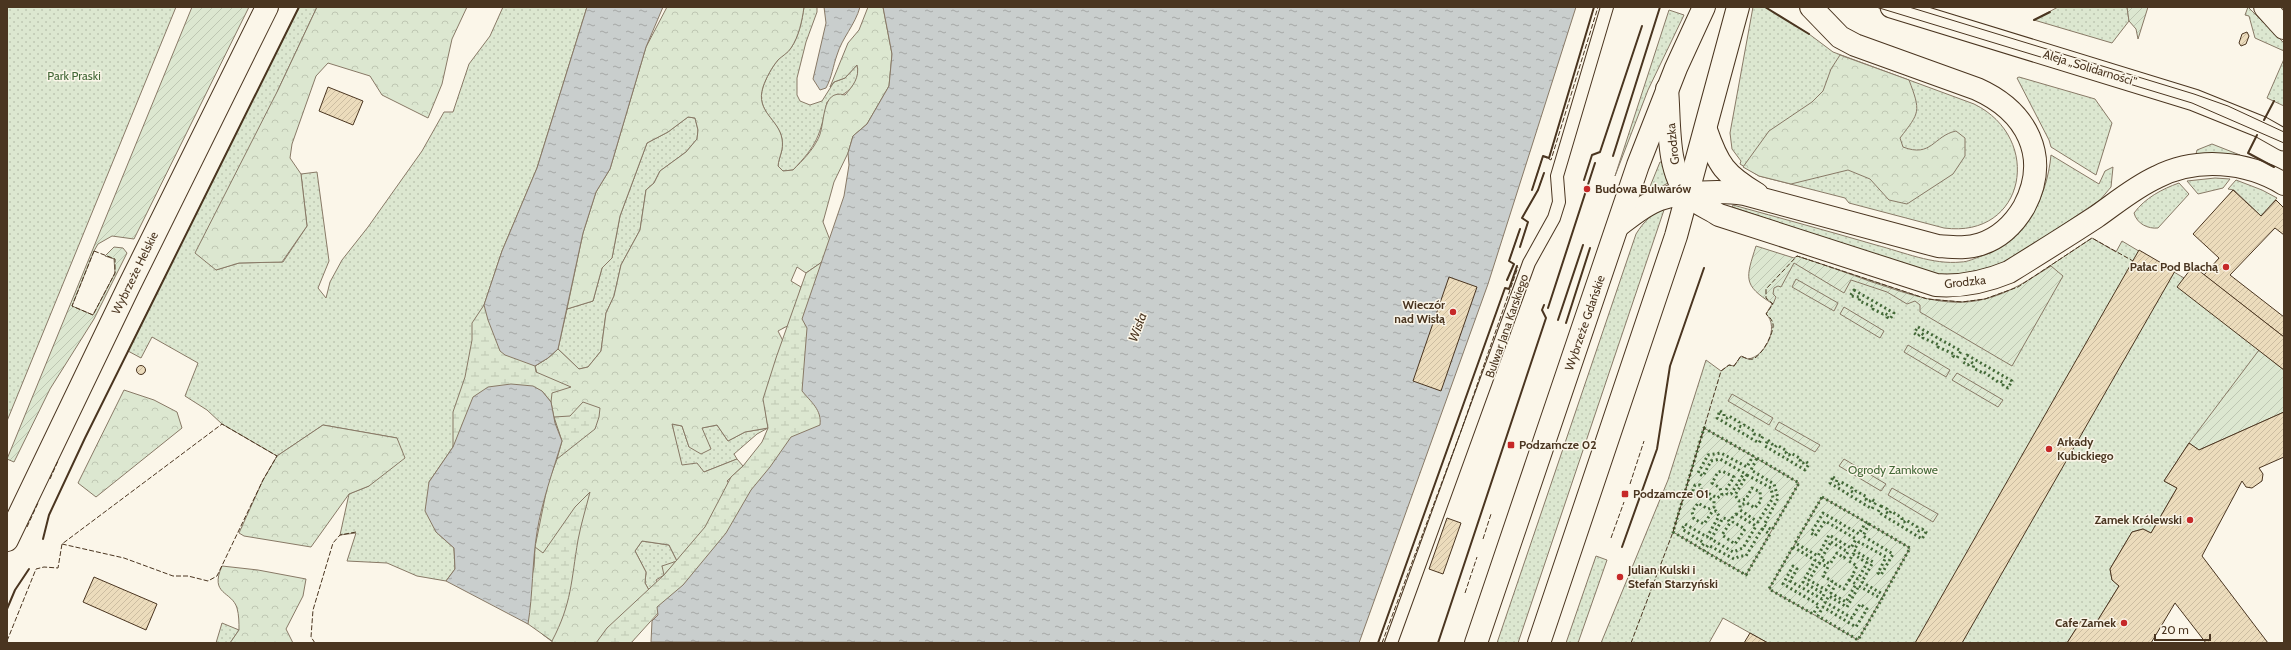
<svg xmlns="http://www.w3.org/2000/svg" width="2291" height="650" font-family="Cabin,sans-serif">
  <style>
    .grass { fill: url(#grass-dots); stroke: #887966 }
    .forest { fill: url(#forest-crowns); stroke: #887966 }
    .wetland { fill: url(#wetland-marsh); stroke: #887966 }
    .garden { fill: url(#garden-furrows); stroke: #887966 }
    .water { fill: url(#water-ripples); stroke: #887966 }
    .building { fill: url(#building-hatch); stroke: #4a3520 }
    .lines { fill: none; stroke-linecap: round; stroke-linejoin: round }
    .pedestrian-casing { stroke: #4a3520; stroke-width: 14 }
    .tertiary-casing { stroke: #4a3520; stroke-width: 23 }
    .secondary-casing { stroke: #4a3520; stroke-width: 24 }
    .primary-casing { stroke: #4a3520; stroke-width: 24 }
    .pedestrian { stroke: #fbf6e9; stroke-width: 12 }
    .tertiary { stroke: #fbf6e9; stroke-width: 21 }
    .secondary { stroke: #fbf6e9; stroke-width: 22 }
    .primary { stroke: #fbf6e9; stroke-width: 22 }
    .tram { stroke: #4a3520; stroke-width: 1 }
    .hedge { stroke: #436837; stroke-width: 3; stroke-dasharray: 2 3; stroke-linecap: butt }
    .fence { stroke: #4a3520; stroke-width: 1; stroke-dasharray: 5 2; stroke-linecap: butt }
    .wall { stroke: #4a3520; stroke-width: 2 }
    .poi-dot { fill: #c62828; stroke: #fbf6e9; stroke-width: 1.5 }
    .labels { text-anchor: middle; stroke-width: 3; stroke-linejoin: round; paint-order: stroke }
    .street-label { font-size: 12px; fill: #4a3520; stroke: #fbf6e9 }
    .park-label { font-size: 12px; fill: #436837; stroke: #fbf6e9 }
    .poi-label { font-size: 12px; font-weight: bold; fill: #4a3520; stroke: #fbf6e9; text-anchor: start }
    .water-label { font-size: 13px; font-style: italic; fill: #4a3520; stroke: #fbf6e9 }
  </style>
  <defs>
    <pattern id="grass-dots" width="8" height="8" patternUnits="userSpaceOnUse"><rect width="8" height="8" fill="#dce7d0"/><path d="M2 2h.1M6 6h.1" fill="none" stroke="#bec7b2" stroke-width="1.8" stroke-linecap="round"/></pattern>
    <pattern id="forest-crowns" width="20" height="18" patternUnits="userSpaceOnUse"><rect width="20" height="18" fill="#dce7d0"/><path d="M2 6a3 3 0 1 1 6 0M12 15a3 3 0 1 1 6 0" fill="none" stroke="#bec7b2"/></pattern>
    <pattern id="wetland-marsh" width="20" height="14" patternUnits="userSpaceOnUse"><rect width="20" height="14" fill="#dce7d0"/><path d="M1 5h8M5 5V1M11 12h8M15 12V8" fill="none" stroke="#bec7b2"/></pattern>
    <pattern id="garden-furrows" width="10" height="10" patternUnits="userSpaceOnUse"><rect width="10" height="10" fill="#dce7d0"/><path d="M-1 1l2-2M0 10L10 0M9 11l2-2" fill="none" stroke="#bec7b2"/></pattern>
    <pattern id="water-ripples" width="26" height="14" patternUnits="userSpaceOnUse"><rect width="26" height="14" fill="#c9cecd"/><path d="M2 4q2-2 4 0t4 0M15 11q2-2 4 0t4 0" fill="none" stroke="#a5a8a6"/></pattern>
    <pattern id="building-hatch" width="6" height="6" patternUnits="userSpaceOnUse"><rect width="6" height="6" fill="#ecdcbc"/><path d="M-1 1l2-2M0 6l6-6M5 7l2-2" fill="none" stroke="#ccbda1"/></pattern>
  </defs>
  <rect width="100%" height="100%" fill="#fbf6e9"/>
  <g class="grass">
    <polygon points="7,7 176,7 7,421"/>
    <polygon points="299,7 317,7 278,90 216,270 239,263 283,262 307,226 301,174 317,172 329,261 318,288 326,298 330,282 342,260 368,227 422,151 444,112 453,112 469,64 490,36 503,7 587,7 537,168 502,251 484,305 453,447 429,482 436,532 454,548 455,569 446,581 417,576 387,563 347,561 356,533 340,535 349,494 369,486 397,438 323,425 277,456 222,424 207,410 185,396 198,363 152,337 141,358 128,351"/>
    <path d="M804 7H817V12L806 42 797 78V95L800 101 810 105 822 101 834 82 845 78 857 65C862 86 843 96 827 102 820 136 817 145 793 170L783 171 778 166C779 156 784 150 782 139 779 120 755 112 763 87 766 78 772 67 778 60 781 56 788 53 791 48 799 36 802 21 804 7Z"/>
    <path d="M1753 7H1765L1809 34 1833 52 1974 104C2044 138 2026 239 1944 228L1849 203 1845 198 1759 176 1740 164 1741 161 1732 149 1730 133Z"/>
    <polygon points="2058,7 2127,7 2129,21 2112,43 2034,20"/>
    <polygon points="2248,7 2284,43 2284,51 2255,38 2249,16 2245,15"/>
    <polygon points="1669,10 1684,15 1648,90 1615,176"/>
    <polygon points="2284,59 2284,106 2267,98"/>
    <polygon points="2019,77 2095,99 2112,123 2096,175 2051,147 2049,140 2017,78"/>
    <polygon points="688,117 695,118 698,130 697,139 686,152 660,171 654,183 646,190 640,230 621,265 614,296 606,313 601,351 588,367 579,369 558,349 567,309 593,301 602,268 612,258 620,216 647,143 668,132"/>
    <polygon points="2212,144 2240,155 2196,154 2197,150"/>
    <path d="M2051 155 2099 184 2105 171 2113 167 2111 187 2100 200 2003 265 1981 274 1935 275 1732 207 1733 205C1780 218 1828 231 1876 245 1903 252 1933 265 1961 262 1968 262 1975 258 1982 256 2025 241 2047 198 2051 155Z"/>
    <polygon points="1660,162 1662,162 1668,183 1651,192 1649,189"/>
    <polygon points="2215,178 2230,179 2223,188 2198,194 2187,181"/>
    <polygon points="2236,180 2262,190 2277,198 2261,216 2234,190 2228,189"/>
    <path d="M2179 183 2189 194 2158 228C2148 229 2137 224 2134 213 2145 198 2162 189 2179 183Z"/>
    <path d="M1665 207 1518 643H1497L1636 234C1644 221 1652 214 1665 207Z"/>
    <path d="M2092 238 2116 252 2122 241 2184 278 2259 350 2284 412 2199 450 2189 443 2164 481 2177 488 2151 533 2143 529 2132 532 2110 569 2112 580 2119 586 2093 628 2081 621 2067 643H1768L1723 618 1709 643H1601L1668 480 1706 360 1721 371 1729 365 1734 366 1741 356 1748 359C1765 357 1780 327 1766 314L1772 304 1766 298 1797 256 1927 299 1962 302 1985 299 2018 287Z"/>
    <polygon points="672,424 682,426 689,447 702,428 717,425 728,441 745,432 768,428 757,434 734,454 737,459 704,472 681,466"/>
    <polygon points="642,541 669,545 677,561 664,575 656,580 660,589 654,599 645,583 646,572 635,551"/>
    <polygon points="1596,556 1607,560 1578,643 1566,643"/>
    <polygon points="222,623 239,630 230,643 216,643"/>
  </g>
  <g class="forest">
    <polygon points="317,7 467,7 452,39 442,84 428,118 382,95 370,76 328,63 316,76 292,144 290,158 301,174 307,226 282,262 239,263 216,270 195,253 278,90"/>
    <path d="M667 7H804C802 21 799 36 791 48 788 53 782 56 778 60 772 67 766 78 763 87 755 112 779 119 782 139 784 150 779 156 778 166L783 171 793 170C803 160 812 151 818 139 826 125 820 88 845 95 853 86 860 77 857 65L845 78 834 82 830 87 848 43 859 30 868 7H883L892 54 889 86 867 124 853 136 848 153 834 182 823 222 830 240 822 262 806 273 797 267 791 281 801 287 793 323 778 331 784 343 765 408 768 428 745 432 728 441 717 425 702 428 711 449 701 454 689 447 682 426 672 424 682 465 697 463 704 472 737 459 743 466 727 481 737 493 664 575 662 566 677 561 669 545 642 541 635 551 646 572 645 583 654 599 619 643H554L542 634 534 567 535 547 548 483 557 459 555 423 551 402 542 391 535 366 548 358 558 349 579 369 588 367 601 351 606 313 614 296 621 265 640 230 646 190 654 183 660 171 686 152 697 139 698 130 695 118 688 117 668 132 647 143 620 216 612 258 602 268 593 301 567 309 583 233 596 192 610 169 646 47Z"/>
    <path d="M1840 55 1909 80C1921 112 1920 112 1900 138L1903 147C1932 158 1933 136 1956 131L1965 138V156L1953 174 1907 204 1889 200 1870 179 1848 170 1791 184 1759 176 1743 167 1769 131 1812 102 1823 91 1831 69Z"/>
    <polygon points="124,390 154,400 177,412 182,428 96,497 78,483"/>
    <polygon points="323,425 397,438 405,458 369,486 349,494 311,547 244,536 239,533 263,480 277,456"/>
    <path d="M222 566 258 570 306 579 303 596 286 629 293 643H230L239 630C239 623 239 615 237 608 232 591 209 595 222 566Z"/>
  </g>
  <g class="wetland">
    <polygon points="822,262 811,296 837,415 631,643 596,643 607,628 664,575 705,527 731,477 743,466 762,442 768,428 763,399 776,358 806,273"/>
    <polygon points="484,305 506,342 558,349 548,358 535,366 536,372 571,387 552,393 551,402 542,391 453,447 453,412 465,377 472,340 472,323"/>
    <polygon points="583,402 600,408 599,417 595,429 557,459 562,441 554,417 570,416"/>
    <path d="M590 492C586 508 581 524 578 540 571 581 572 603 552 641L521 619 534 567 535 547 543 553 575 507Z"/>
  </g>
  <g class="garden">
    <polygon points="192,7 249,7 134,239 112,236 98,244 94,251 72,306 93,315 115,273 114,259 105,256 114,247 123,248 127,253 94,319 50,389 14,462 7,459"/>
    <polygon points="2127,7 2148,7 2138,39 2136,29 2129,21"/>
    <path d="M1756 246 1794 258 1797 256C1822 264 1847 273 1872 282 1909 294 1946 309 1985 299 2010 293 2030 279 2051 266L2063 276 2012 366 1920 312V305L1915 301 1907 304 1887 292 1851 280 1844 293 1794 263 1781 287 1778 286 1774 288 1773 294 1776 297 1773 304C1742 285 1746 278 1756 246Z"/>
    <polygon points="1796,279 1838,303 1834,311 1792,287"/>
    <polygon points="1844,307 1884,331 1880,338 1840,314"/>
    <polygon points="1908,345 1950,370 1946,377 1904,352"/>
    <polygon points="2259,350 2284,370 2284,412 2199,450 2189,443"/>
    <polygon points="1957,373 2003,400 1998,407 1952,380"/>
    <polygon points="1732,394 1773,418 1769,425 1728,401"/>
    <polygon points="1779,422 1820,445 1815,452 1775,429"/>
    <polygon points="1704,428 1799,483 1746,575 1673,532"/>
    <polygon points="1844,459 1886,484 1881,491 1839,466"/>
    <polygon points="1892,488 1938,514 1933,522 1888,495"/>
    <polygon points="1822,497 1910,548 1858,640 1769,589"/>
  </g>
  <g class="water">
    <polygon points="587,7 663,7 646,47 610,169 596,192 583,233 558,349 548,358 535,366 505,355 500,351 488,320 484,305 502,251 537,168"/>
    <path d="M824 7H860C855 25 842 38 837 55 833 66 832 77 826 88L820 90 813 79 826 23Z"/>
    <path d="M883 7H1576L1488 284 1359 643 651 642 652 621 658 615 657 607 683 585 726 533 751 490 770 467 791 437 820 425C822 410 811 402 802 391L807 328 802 319 844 196 849 165 848 153 853 136 867 124 889 86 892 54Z"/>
    <path d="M511 384 533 386 542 391 551 402 555 423 562 441C553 471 542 501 537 532 532 563 533 594 528 624L446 581 455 569 454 548 436 532 425 511 429 482 453 447 473 397 488 387Z"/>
  </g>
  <g class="building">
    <polygon points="2247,32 2249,36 2246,44 2241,46 2239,43 2242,34"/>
    <polygon points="328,87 363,101 353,125 319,111"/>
    <polygon points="2233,190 2261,216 2276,200 2284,208 2284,235 2275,228 2230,275 2284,317 2284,337 2204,275 2219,258 2193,234"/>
    <polygon points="2139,250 2175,271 2120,367 1962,643 1915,643"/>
    <polygon points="2193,266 2284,337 2284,370 2177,287"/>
    <polygon points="1449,277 1477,287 1441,391 1413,381"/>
    <circle cx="141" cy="370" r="4.5"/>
    <polygon points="2284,412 2284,457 2259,468 2263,474 2262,481 2252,488 2246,487 2242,481 2202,556 2268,643 2206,643 2175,603 2151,643 2067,643 2081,621 2093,628 2119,586 2112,580 2110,569 2132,532 2143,529 2151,533 2177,488 2164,481 2189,443 2199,450"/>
    <polygon points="1447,518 1461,523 1443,574 1429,569"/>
    <polygon points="94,577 157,604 146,630 83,602"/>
    <polygon points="1750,633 1768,643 1744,643"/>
  </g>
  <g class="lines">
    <defs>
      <polyline id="pedestrian" points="1391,643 1529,263 1554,218 1559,202 1557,176 1607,7"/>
      <polyline id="tertiary" points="1891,7 2194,100 2261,127 2284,140"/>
      <g id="secondary">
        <polyline points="2265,7 2284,28"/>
        <path d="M1667 89C1670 120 1666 170 1688 195 1695 203 1710 209 1719 215L1936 285C1962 287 1985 282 2009 272 2038 254 2067 236 2096 217 2116 203 2135 187 2157 177 2197 157 2246 161 2284 184"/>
        <path d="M1706 130C1718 165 1725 175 1757 194"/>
        <path d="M1618 226C1631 216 1645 204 1660 199 1682 192 1722 190 1744 194L1938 246C1952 247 1967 249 1981 244 1999 238 2014 224 2024 207 2051 156 2026 111 1977 89L1855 45 1840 37 1811 7"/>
        <polyline points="7,540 129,286 267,7"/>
      </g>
      <g id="primary">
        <polyline points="1476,643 1638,165 1676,68 1704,7"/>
        <polyline points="1539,643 1676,236 1738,7"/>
      </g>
    </defs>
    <use href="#pedestrian" class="pedestrian-casing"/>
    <use href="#tertiary" class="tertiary-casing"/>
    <use href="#secondary" class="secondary-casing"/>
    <use href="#primary" class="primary-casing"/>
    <use href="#pedestrian" class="pedestrian"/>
    <use href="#tertiary" class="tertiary"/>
    <use href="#secondary" class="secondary"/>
    <use href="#primary" class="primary"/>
    <g class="tram">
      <polyline points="1876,7 2192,103 2284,143"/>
      <polyline points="1909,7 2194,94 2228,106 2284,132"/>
    </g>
    <g class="hedge">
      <polygon points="1854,290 1894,313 1890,319 1887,317 1888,315 1884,313 1883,314 1873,309 1874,307 1859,301 1860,297 1850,296"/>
      <polygon points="1918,327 1961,351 1957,358 1953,356 1954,354 1938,347 1939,345 1923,338 1924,335 1921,333 1918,336 1914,333"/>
      <polygon points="1967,355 2012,381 2008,388 2003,385 2004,383 2000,381 1998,382 1984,372 1983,373 1973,368 1974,364 1971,362 1968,365 1963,362"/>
      <polygon points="1720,411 1724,414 1724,417 1727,418 1729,416 1739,422 1739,426 1742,427 1744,425 1754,431 1754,434 1763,436 1759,443 1717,418"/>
      <polygon points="1704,428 1753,456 1747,467 1721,453 1708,455 1698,473 1703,476 1711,461 1720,459 1744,473 1731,494 1727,494 1726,490 1734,477 1722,471 1718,472 1712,483 1720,488 1722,495 1717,498 1701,489 1700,485 1695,485 1693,490 1696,493 1702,494 1714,501 1714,507 1708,509 1698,503 1692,512 1694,519 1704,524 1712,512 1716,511 1719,516 1707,537 1685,524 1682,529 1704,543 1700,548 1673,532"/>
      <polygon points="1768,440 1775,447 1777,445 1787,451 1786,453 1789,455 1791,453 1801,459 1800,461 1803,463 1805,461 1809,464 1805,470 1765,446"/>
      <polygon points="1757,458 1799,483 1772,530 1764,525 1778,498 1774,484 1751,470"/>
      <polygon points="1747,475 1771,488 1773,498 1758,522 1740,510 1740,505 1747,503 1755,508 1761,501 1760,492 1752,488 1746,499 1739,501 1735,495"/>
      <polygon points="1833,477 1837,480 1836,483 1839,484 1841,482 1852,488 1851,491 1854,493 1856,491 1867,497 1866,500 1870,501 1871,499 1876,502 1872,509 1830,483"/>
      <polygon points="1822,497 1866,522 1859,534 1823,513 1811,533 1815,536 1825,521 1856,539 1851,548 1829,535 1818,556 1795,543"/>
      <polygon points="1881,506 1887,509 1886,512 1889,514 1891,511 1902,518 1902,521 1904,522 1906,520 1917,527 1917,530 1919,531 1922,529 1926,532 1922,539 1878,512"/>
      <polygon points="1736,514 1756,526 1743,548 1733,552 1711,539 1723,518 1728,519 1730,523 1722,535 1735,544 1745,529 1733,522 1732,518"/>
      <polygon points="1869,524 1910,548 1884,595 1862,582 1873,562 1854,550 1859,542 1886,557 1878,573 1881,575 1893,554 1863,536"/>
      <polygon points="1762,529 1770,534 1746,575 1704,551 1708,545 1734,559 1740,556 1746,556"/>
      <polygon points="1831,542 1848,552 1844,558 1837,553 1830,564 1821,559"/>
      <polygon points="1793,547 1815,560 1803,582 1824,594 1822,599 1790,581 1797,569 1793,566 1783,584 1819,605 1813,614 1769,589"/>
      <polygon points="1853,554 1867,563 1858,579 1852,576 1857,566 1849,561"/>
      <polygon points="1819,563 1828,567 1823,576 1832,581 1826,590 1809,580"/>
      <polygon points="1849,580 1856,584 1846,602 1831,593 1836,584 1844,589"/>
      <polygon points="1859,586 1882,599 1858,640 1818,616 1823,607 1856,627 1867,609 1860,604 1852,618 1825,602 1829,596 1847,607"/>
    </g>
    <g class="fence">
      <polyline points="1532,190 1543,156 1551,160 1598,7"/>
      <polyline points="1520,247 1528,222 1522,218 1538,190 1544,173"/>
      <polygon points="94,251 115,259 115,273 93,315 72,306"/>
      <polyline points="1507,280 1514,264 1509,261 1520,229"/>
      <polyline points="50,479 58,461"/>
      <polyline points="1630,484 1644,441"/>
      <polyline points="27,527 38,503"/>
      <polyline points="1611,538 1624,502"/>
      <polyline points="1483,539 1491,514"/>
      <polyline points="1465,593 1477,557"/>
      <polyline points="7,641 36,569 44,567 58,568 62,544 222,424 277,456 263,480 217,576 208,581 188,576 173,576 124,558 62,544"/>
      <polyline points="315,643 311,637 313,610 333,543 340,535 356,532"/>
      <polyline points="1382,643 1461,431 1518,267"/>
      <path d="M1631 643 1673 532 1721 371 1729 365 1734 366 1741 356C1745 358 1749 360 1753 359 1762 355 1772 336 1773 327 1774 322 1770 317 1766 314L1773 304 1766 298V289L1797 256 1927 299 1962 302 1985 299 2018 287 2092 238 2133 261"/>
    </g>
    <g class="wall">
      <polyline points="1765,7 1809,34"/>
      <polyline points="2034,20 2050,12"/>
      <polyline points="2264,120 2274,101"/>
      <polyline points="2257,135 2248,153 2274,167"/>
      <polyline points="1613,156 1660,7"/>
      <polyline points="1584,180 1592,155 1600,152 1642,26"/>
      <polyline points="1532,190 1543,156 1549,158 1594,7"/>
      <polyline points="1520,247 1528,222 1522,218 1538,190 1544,173"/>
      <polyline points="1507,280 1514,264 1509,261 1520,229"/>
      <polyline points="1548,308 1595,163"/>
      <polyline points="1558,320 1583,245"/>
      <polyline points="1566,323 1590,248"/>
      <polyline points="43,539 49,515 85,438 299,7"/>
      <polyline points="1622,547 1657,449 1670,366 1704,268"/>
      <polyline points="7,609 15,590 29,569"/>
      <polyline points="1378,643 1505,288 1509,289 1517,266"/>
      <polyline points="1438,643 1546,318 1542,310 1544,305"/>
    </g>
  </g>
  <g class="poi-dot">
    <circle cx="1587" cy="189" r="4"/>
    <circle cx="2226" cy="267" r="4"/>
    <circle cx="1453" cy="312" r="4"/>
    <rect x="1507" y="441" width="8" height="8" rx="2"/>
    <circle cx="2049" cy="449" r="4"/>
    <rect x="1621" y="490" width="8" height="8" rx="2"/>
    <circle cx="2190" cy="520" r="4"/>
    <circle cx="1620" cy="577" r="4"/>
    <circle cx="2124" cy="623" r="4"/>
  </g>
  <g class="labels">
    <g class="street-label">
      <text transform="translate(2090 68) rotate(17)" y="4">Aleja „Solidarności”</text>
      <text transform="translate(1673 144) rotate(-96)" y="4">Grodzka</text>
      <text transform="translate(135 273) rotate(-64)" y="4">Wybrzeże Helskie</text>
      <text transform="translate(1965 282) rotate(-6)" y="4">Grodzka</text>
      <text transform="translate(1585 323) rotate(-71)" y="4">Wybrzeże Gdańskie</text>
      <text transform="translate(1507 326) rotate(-71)" y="4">Bulwar Jana Karskiego</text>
    </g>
    <g class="park-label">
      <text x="74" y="80">Park Praski</text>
      <text x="1893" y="474">Ogrody Zamkowe</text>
    </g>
    <g class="poi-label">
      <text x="1595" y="193">Budowa Bulwarów</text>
      <text x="2218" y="271" text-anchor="end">Pałac Pod Blachą</text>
      <text x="1445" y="309" text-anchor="end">Wieczór<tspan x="1445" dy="14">nad Wisłą</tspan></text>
      <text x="2057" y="446">Arkady<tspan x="2057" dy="14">Kubickiego</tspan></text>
      <text x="1519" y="449">Podzamcze 02</text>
      <text x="1633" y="498">Podzamcze 01</text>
      <text x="2182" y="524" text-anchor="end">Zamek Królewski</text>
      <text x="1628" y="574">Julian Kulski i<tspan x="1628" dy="14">Stefan Starzyński</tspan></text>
      <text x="2116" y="627" text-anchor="end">Cafe Zamek</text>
    </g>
    <g class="water-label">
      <text transform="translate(1137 327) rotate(-70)" y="5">Wisła</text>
    </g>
  </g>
  <rect width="2291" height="650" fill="none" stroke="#4a3520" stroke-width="16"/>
  <path d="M2155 634v6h55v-6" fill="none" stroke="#4a3520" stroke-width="2"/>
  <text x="2161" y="634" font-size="12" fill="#4a3520" stroke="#fbf6e9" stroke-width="3" paint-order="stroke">20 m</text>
</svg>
